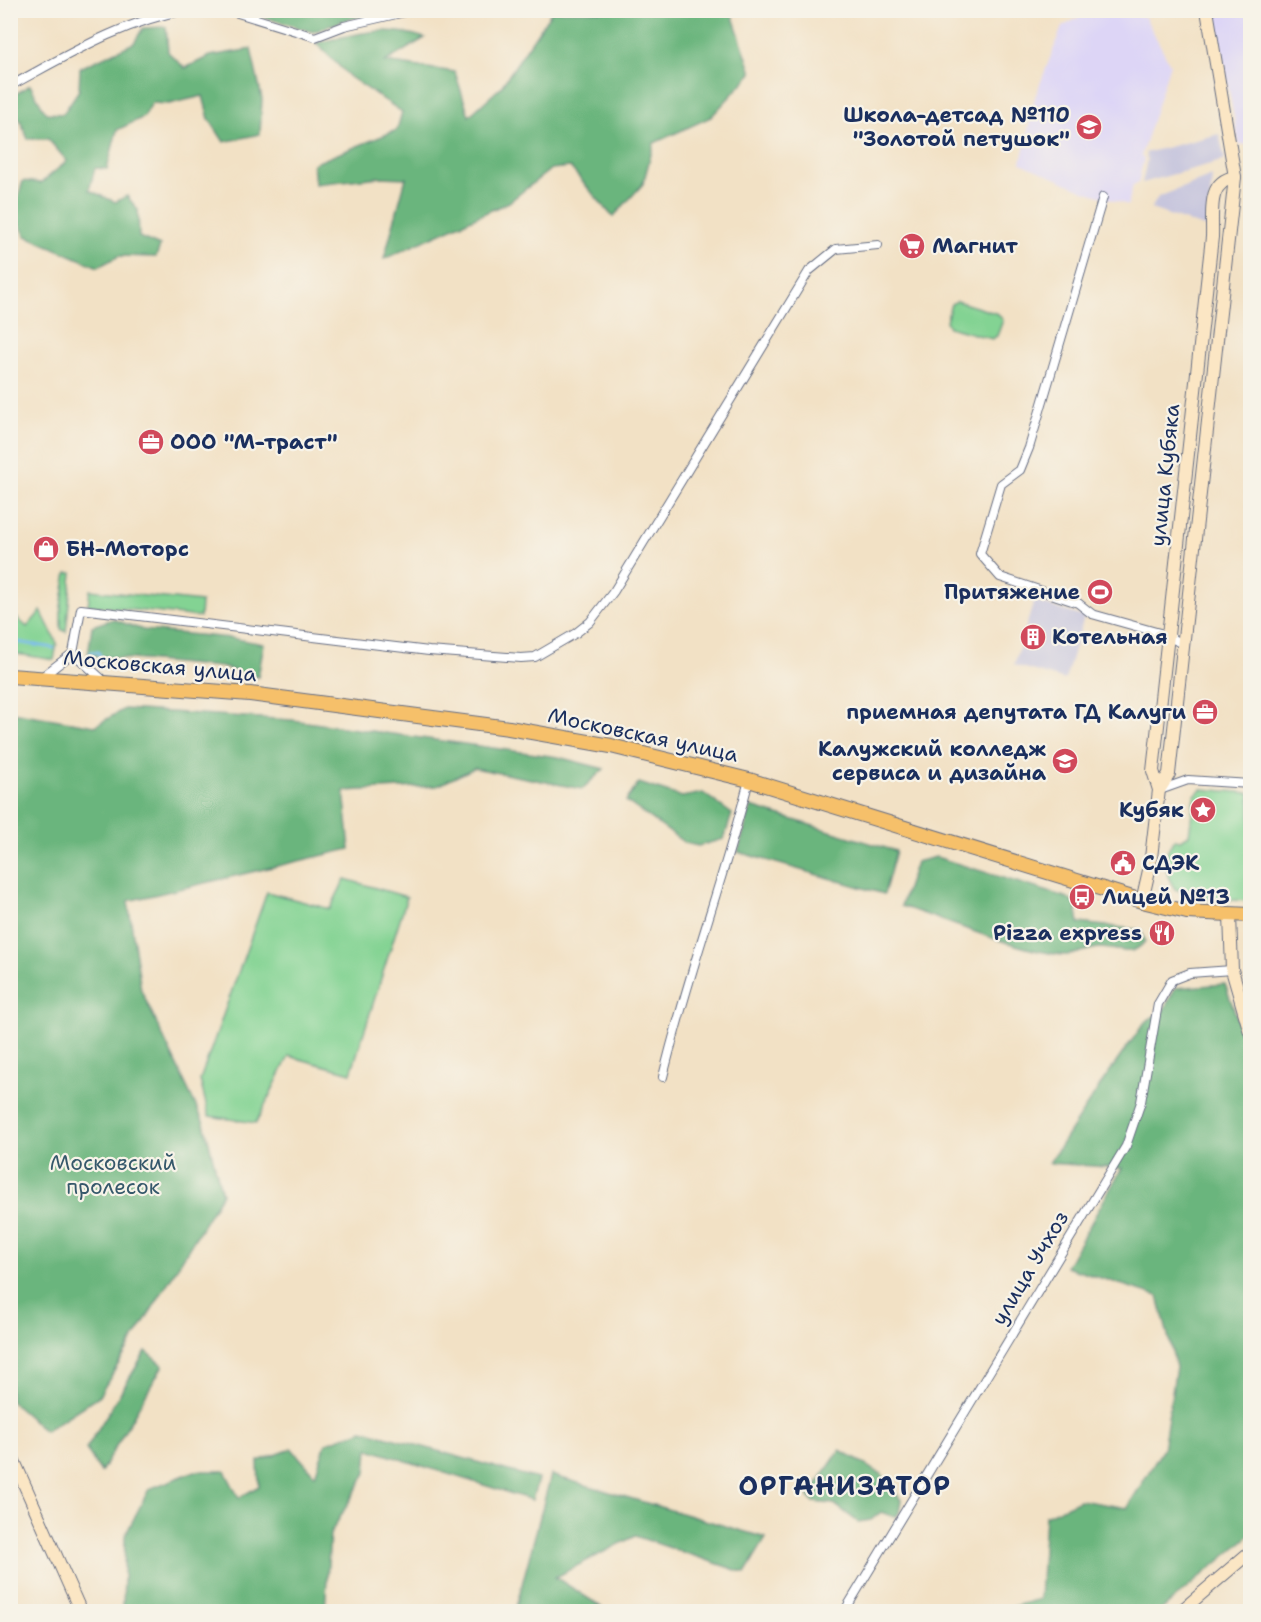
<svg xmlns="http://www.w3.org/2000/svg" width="1261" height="1622" font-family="'Shantell Sans',sans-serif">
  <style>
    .built { fill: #ddd5f6 }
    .industrial { fill: #c2c1dc }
    .green { fill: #83d393; stroke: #4f8178; stroke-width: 1.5 }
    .forest { fill: #6ab57d; stroke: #42726e; stroke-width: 1.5 }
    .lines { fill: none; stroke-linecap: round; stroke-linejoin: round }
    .stream { stroke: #74b9eb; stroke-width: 3 }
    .street-casing { stroke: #666d82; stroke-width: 10 }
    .secondary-casing { stroke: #666d82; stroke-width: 14 }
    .primary-casing { stroke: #666d82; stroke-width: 16 }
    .street { stroke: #fff; stroke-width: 8 }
    .secondary { stroke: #fbe6c4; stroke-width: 12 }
    .primary { stroke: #f6c06b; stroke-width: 14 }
    .labels { text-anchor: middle; stroke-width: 4.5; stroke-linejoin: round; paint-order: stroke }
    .poi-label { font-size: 21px; font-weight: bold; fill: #1b2f5e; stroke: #f7f3e8; text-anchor: end }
    .street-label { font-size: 21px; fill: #1b2f5e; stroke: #f7f3e8 }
    .park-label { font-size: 21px; fill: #35586b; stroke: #f7f3e8 }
    .district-label { font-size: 27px; font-weight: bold; letter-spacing: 1.5px; fill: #1b2f5e; stroke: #f7f3e8 }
  </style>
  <rect width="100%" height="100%" fill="#f7f3e8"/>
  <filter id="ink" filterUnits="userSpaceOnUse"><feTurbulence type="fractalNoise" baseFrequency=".0167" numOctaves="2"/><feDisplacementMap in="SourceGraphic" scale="12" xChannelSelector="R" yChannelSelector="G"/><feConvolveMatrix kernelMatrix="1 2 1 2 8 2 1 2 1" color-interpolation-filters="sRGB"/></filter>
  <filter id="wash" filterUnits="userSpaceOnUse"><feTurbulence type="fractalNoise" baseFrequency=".008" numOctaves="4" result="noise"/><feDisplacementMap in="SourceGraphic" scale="24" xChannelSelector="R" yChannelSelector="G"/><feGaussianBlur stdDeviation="1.35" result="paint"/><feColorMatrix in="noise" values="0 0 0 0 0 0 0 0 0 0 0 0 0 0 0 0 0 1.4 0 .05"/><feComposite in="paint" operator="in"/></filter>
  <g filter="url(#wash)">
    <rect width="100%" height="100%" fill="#f2e1c5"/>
    <g class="built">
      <polygon points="1090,11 1124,11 1145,17 1170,64 1141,156 1144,158 1138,183 1133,185 1128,205 1084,191 1021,163 1035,97 1062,27"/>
      <polygon points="1214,11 1250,11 1250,145 1239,144"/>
    </g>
    <g class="industrial">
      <polygon points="1219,134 1225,160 1142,183 1147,160 1145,153"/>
      <polygon points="1212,176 1207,228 1151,209 1158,197"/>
      <polygon points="1034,601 1084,617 1065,680 1014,665"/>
    </g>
    <g class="green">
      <polygon points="957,301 998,314 1003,320 997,336 992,339 949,327 946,321 951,304"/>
      <polygon points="67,573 72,573 66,632 61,629 61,606"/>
      <polygon points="90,590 201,602 200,617 88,605"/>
      <polygon points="41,611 57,643 54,660 11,653 11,613 27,627"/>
      <path d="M1201 789 1250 793V901L1207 899 1175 889C1164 873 1161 855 1175 839L1181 840 1189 835 1194 796Z"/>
      <polygon points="345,879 407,897 351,1073 289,1056 256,1123 209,1116 200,1080 267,892 330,909"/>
    </g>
    <g class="forest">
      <polygon points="244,11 244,10 384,11 342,21 313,32"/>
      <path d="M552 11H731L752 73 711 117 654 143 643 184 613 217 570 167 551 169 509 202 384 259 406 178 380 177 315 184 313 164 397 130 402 112 350 77 316 43C358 34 383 24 425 38L385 62 455 72 469 116 501 87Z"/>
      <polygon points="166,27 168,52 185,68 210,56 251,49 262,99 260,134 224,142 209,119 203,96 169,104 152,103 144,117 117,130 107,169 95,168 89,190 115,202 127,196 138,210 139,237 160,246 156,257 119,256 98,267 26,236 13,213 23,181 41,183 67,161 48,139 28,139 19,118 11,124 11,97 30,85 46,113 63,114 79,90 80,68 134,43 143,28"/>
      <polygon points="113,619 143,630 231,638 264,644 258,677 221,667 88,655 92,626"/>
      <polygon points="124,709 292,720 558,757 604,769 582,789 474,768 437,786 344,791 350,849 128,901 141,990 204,1123 222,1194 99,1396 45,1431 10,1401 11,712 95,726"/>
      <polygon points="639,783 682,797 703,793 732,814 724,839 698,846 685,843 626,801"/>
      <polygon points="751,807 896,851 884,894 738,852"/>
      <path d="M936 857 1068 898 1076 905 1079 923 1141 930 1145 941C1132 959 1119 948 1100 948 1088 948 1076 956 1064 955 1017 951 948 921 901 906L916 862Z"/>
      <polygon points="1225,984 1250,1055 1250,1535 1160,1611 994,1612 1040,1599 1045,1516 1080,1500 1127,1508 1163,1449 1176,1367 1158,1296 1066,1267 1122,1168 1049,1163 1103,1081 1145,1022 1164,1010 1175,988"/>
      <polygon points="146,1351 163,1365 101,1472 86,1449"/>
      <polygon points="363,1430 538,1479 532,1500 368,1449 366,1473 330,1534 325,1611 123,1611 125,1536 149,1489 195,1471 225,1471 239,1498 259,1486 258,1461 292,1449 315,1475 326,1443"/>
      <polygon points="840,1450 881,1474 901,1500 899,1513 894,1517 881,1512 871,1520 858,1522 834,1504 813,1502 808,1497"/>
      <polygon points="551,1475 766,1538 745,1573 635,1536 555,1577 608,1611 515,1611"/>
    </g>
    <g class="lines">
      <g class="stream">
        <polyline points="11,641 54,648"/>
        <polyline points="91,652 98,652 101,658"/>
      </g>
    </g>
  </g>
  <g filter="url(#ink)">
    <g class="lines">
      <defs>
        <g id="street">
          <polyline points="228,10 315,37 344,26 414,10"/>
          <polyline points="1003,13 1039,10"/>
          <path d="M10 86C66 56 123 21 186 10"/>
          <polyline points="1103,197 1029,448 1020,470 1001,484 980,554 1000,577 1078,603 1092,614 1167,635 1182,644"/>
          <polyline points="43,676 73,653"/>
          <polyline points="105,682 73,653 81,609 429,651 521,658 535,657 576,633 590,622 614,591 809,271 836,249 878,245"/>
          <polyline points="1160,790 1188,780 1250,784"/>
          <path d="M663 1077C687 977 723 881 749 780"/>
          <polyline points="844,1612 1126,1146 1141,1102 1158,1004 1172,980 1190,973 1232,970"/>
        </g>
        <g id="secondary">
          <polyline points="1159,790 1169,774 1235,177 1207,10"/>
          <path d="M1142 901 1150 866 1159 790 1153 771 1212 237C1213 213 1206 182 1235 177"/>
          <polyline points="1230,915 1232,970 1250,1032"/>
          <polyline points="10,1452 81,1612"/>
          <polyline points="1180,1612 1250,1552"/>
        </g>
        <polyline id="primary" points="10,676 250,694 509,728 611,746 749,780 1142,901 1187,912 1250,915"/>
      </defs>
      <use href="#street" class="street-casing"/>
      <use href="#secondary" class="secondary-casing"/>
      <use href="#primary" class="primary-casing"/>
      <use href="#street" class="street"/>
      <use href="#secondary" class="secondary"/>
      <use href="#primary" class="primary"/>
    </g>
  </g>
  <defs>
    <symbol id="school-disc" viewBox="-11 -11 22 22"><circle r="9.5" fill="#d1495b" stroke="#f7f3e8"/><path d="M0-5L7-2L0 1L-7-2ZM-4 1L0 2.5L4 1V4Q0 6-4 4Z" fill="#fff"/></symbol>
    <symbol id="supermarket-disc" viewBox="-11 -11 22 22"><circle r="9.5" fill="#d1495b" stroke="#f7f3e8"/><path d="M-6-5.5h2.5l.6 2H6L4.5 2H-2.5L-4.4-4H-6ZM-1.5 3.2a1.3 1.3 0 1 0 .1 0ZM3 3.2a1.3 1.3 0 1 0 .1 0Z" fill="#fff"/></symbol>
    <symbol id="office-disc" viewBox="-11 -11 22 22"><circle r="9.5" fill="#d1495b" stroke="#f7f3e8"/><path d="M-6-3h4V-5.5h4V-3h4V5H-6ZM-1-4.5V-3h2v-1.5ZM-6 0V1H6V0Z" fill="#fff"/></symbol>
    <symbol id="shop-disc" viewBox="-11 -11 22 22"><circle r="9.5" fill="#d1495b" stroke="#f7f3e8"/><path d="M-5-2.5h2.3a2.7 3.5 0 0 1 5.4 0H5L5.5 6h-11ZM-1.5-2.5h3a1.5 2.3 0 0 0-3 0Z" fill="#fff"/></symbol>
    <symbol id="stadium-disc" viewBox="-11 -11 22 22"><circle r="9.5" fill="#d1495b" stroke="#f7f3e8"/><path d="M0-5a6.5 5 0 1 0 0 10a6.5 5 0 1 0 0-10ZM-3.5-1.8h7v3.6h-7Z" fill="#fff"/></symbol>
    <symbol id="building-disc" viewBox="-11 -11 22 22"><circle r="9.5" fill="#d1495b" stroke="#f7f3e8"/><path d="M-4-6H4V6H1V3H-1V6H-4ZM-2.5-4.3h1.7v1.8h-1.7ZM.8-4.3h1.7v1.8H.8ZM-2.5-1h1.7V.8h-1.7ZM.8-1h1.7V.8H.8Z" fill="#fff"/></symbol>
    <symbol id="university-disc" viewBox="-11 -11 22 22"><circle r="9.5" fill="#d1495b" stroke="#f7f3e8"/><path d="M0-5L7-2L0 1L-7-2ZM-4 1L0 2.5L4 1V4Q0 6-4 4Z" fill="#fff"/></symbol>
    <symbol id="sight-disc" viewBox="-11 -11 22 22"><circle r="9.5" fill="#d1495b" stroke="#f7f3e8"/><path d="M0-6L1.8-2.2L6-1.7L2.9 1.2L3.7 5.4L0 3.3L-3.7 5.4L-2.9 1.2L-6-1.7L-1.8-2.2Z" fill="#fff"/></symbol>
    <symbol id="civic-disc" viewBox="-11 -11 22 22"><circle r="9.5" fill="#d1495b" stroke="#f7f3e8"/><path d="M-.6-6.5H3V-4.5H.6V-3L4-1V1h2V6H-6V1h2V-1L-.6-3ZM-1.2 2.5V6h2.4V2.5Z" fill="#fff"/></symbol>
    <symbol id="bus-disc" viewBox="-11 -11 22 22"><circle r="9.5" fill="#d1495b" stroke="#f7f3e8"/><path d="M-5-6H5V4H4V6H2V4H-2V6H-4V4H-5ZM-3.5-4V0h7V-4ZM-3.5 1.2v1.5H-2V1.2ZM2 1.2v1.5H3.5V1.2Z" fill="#fff"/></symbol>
    <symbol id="restaurant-disc" viewBox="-11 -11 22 22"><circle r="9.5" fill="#d1495b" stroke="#f7f3e8"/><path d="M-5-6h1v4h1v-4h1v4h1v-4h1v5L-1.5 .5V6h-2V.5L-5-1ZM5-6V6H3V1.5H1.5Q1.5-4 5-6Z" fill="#fff"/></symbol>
  </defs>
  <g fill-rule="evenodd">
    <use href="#school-disc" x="1074" y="112" width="30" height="30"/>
    <use href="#supermarket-disc" x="897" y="231" width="30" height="30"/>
    <use href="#office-disc" x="136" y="427" width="30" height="30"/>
    <use href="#shop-disc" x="31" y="534" width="30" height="30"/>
    <use href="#stadium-disc" x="1085" y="577" width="30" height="30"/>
    <use href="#building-disc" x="1018" y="622" width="30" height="30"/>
    <use href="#office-disc" x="1190" y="697" width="30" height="30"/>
    <use href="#university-disc" x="1050" y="746" width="30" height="30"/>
    <use href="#sight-disc" x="1188" y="795" width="30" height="30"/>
    <use href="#civic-disc" x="1108" y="848" width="30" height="30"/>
    <use href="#bus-disc" x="1067" y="882" width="30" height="30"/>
    <use href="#restaurant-disc" x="1147" y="918" width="30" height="30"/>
  </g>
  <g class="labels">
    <g class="poi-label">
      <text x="1070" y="122">Школа-детсад №110<tspan x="1070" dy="24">"Золотой петушок"</tspan></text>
      <text x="932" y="253" text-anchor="start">Магнит</text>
      <text x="170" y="449" text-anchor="start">ООО "М-траст"</text>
      <text x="66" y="556" text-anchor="start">БН-Моторс</text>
      <text x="1080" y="599">Притяжение</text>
      <text x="1052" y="644" text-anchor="start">Котельная</text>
      <text x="1186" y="719">приемная депутата ГД Калуги</text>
      <text x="1046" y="756">Калужский колледж<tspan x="1046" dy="24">сервиса и дизайна</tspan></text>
      <text x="1184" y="817">Кубяк</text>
      <text x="1142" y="870" text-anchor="start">СДЭК</text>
      <text x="1102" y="904" text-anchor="start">Лицей №13</text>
      <text x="1142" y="940">Pizza express</text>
    </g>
    <g class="street-label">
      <text transform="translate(1165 475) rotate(-84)" y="7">улица Кубяка</text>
      <text transform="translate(160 666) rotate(5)" y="7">Московская улица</text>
      <text transform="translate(643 735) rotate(12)" y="7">Московская улица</text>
      <text transform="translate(1030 1268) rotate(-59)" y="7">улица Учхоз</text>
    </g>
    <g class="park-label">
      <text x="113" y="1170">Московский<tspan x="113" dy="24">пролесок</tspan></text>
    </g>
    <g class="district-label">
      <text x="845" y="1495">ОРГАНИЗАТОР</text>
    </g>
  </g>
  <rect width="1261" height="1622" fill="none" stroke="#f7f3e8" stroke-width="36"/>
</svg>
